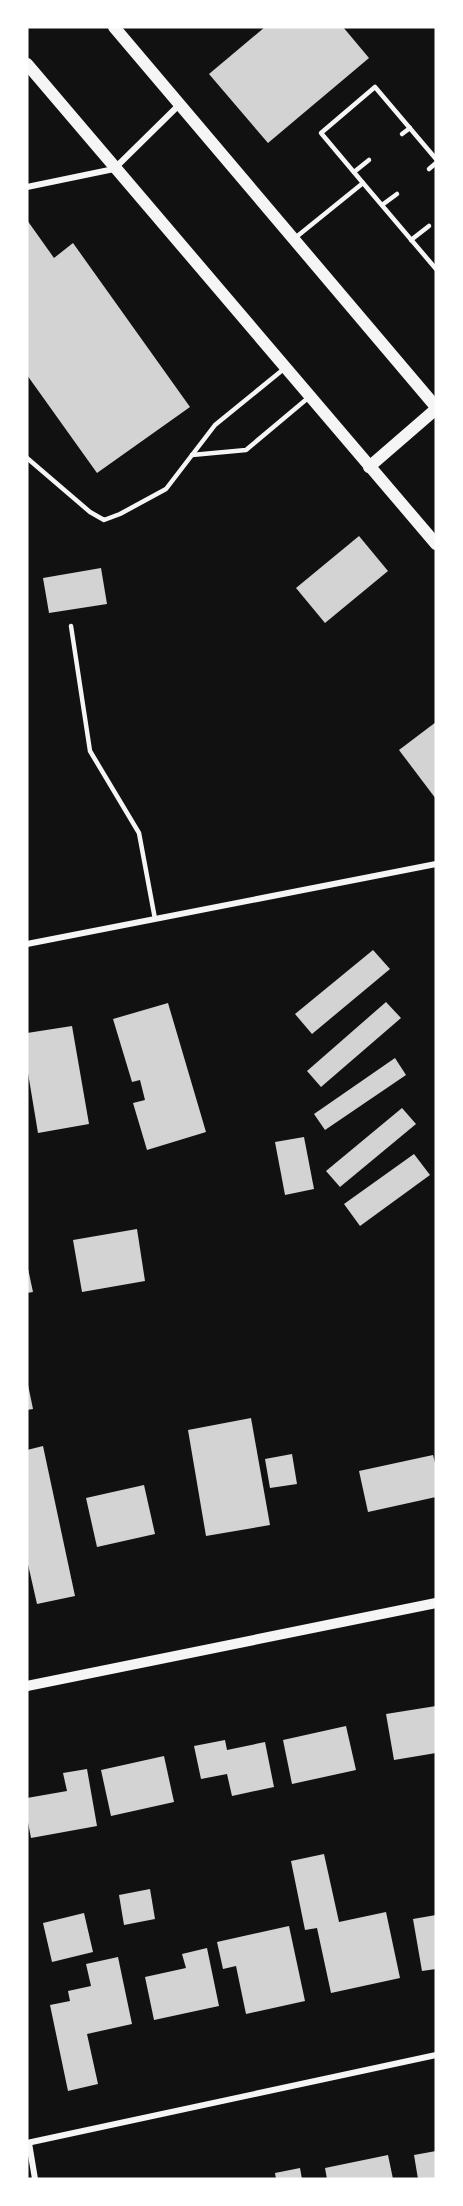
<svg xmlns="http://www.w3.org/2000/svg" width="463" height="2206" font-family="'Open Sans',sans-serif">
  <style>
    .building { fill: #d3d3d3 }
    .lines { fill: none; stroke-linecap: round; stroke-linejoin: round }
    .service { stroke: #f5f5f5; stroke-width: 4.5 }
    .minor { stroke: #f5f5f5; stroke-width: 6 }
    .tertiary { stroke: #f5f5f5; stroke-width: 10 }
    .secondary { stroke: #f5f5f5; stroke-width: 12 }
  </style>
  <rect width="100%" height="100%" fill="#111"/>
  <g class="building">
    <polygon points="265,27 343,27 369,58 268,143 209,74"/>
    <polygon points="27,220 54,258 73,243 190,407 97,473 27,375"/>
    <polygon points="359,536 388,571 325,623 296,588"/>
    <polygon points="101,568 107,604 49,613 43,578"/>
    <polygon points="436,722 436,799 399,750"/>
    <polygon points="373,950 390,969 312,1034 295,1014"/>
    <polygon points="386,1002 401,1018 321,1087 307,1071"/>
    <polygon points="168,1003 206,1132 147,1150 133,1103 145,1100 140,1080 132,1082 113,1019"/>
    <polygon points="72,1026 89,1124 38,1133 27,1067 27,1033"/>
    <polygon points="395,1058 406,1075 325,1130 314,1114"/>
    <polygon points="402,1108 416,1124 340,1187 326,1171"/>
    <polygon points="304,1137 314,1189 285,1195 275,1142"/>
    <polygon points="414,1154 430,1175 360,1226 344,1204"/>
    <polygon points="137,1229 145,1281 82,1292 73,1240"/>
    <polygon points="27,1264 33,1292 27,1293"/>
    <polygon points="27,1380 33,1409 27,1410"/>
    <polygon points="251,1418 270,1525 206,1536 188,1430"/>
    <polygon points="43,1446 75,1596 37,1604 27,1560 27,1450"/>
    <polygon points="292,1454 297,1484 270,1488 265,1459"/>
    <polygon points="433,1455 436,1467 436,1497 368,1512 359,1471"/>
    <polygon points="144,1485 155,1534 97,1547 86,1498"/>
    <polygon points="436,1706 436,1753 394,1760 386,1714"/>
    <polygon points="346,1726 356,1770 292,1784 283,1740"/>
    <polygon points="225,1740 227,1750 265,1742 274,1787 232,1796 227,1774 201,1779 194,1746"/>
    <polygon points="164,1756 174,1802 111,1816 101,1770"/>
    <polygon points="87,1769 97,1826 31,1838 27,1817 27,1798 67,1791 63,1773"/>
    <polygon points="324,1854 339,1922 386,1912 400,1978 331,1993 317,1928 305,1930 291,1861"/>
    <polygon points="150,1889 155,1919 124,1925 119,1895"/>
    <polygon points="84,1913 93,1952 52,1962 43,1923"/>
    <polygon points="436,1915 436,1969 422,1971 413,1919"/>
    <polygon points="289,1926 305,2001 246,2014 236,1966 223,1969 217,1942"/>
    <polygon points="207,1948 219,2006 154,2020 145,1977 186,1968 182,1954"/>
    <polygon points="118,1957 132,2024 87,2034 98,2084 68,2091 50,2005 70,2001 68,1991 91,1986 86,1964"/>
    <polygon points="436,2151 436,2179 418,2179 414,2155"/>
    <polygon points="388,2155 393,2179 327,2179 325,2168"/>
    <polygon points="300,2168 302,2179 276,2179 275,2173"/>
  </g>
  <g class="lines">
    <g class="service">
      <polyline points="402,134 410,128"/>
      <polyline points="429,169 436,163"/>
      <polyline points="354,172 369,160"/>
      <polyline points="363,183 436,269"/>
      <polyline points="382,205 397,194"/>
      <polyline points="295,238 363,183 321,133 375,87 436,159"/>
      <polyline points="411,240 429,226"/>
      <polyline points="192,455 246,450 308,398"/>
      <polyline points="27,458 90,512 104,520 120,514 166,489 215,425 285,368"/>
      <polyline points="71,626 90,751 139,833 155,919"/>
    </g>
    <g class="minor">
      <polyline points="27,187 114,169 180,104"/>
      <polyline points="27,944 436,864"/>
      <polyline points="27,2143 436,2055"/>
      <polyline points="29,2143 35,2179"/>
    </g>
    <polyline class="tertiary" points="27,1686 436,1603"/>
    <g class="secondary">
      <polyline points="114,27 436,407"/>
      <polyline points="27,64 436,544"/>
      <polyline points="369,467 436,409"/>
    </g>
  </g>
  <rect width="463" height="2206" fill="none" stroke="#ffffff" stroke-width="57"/>
</svg>
